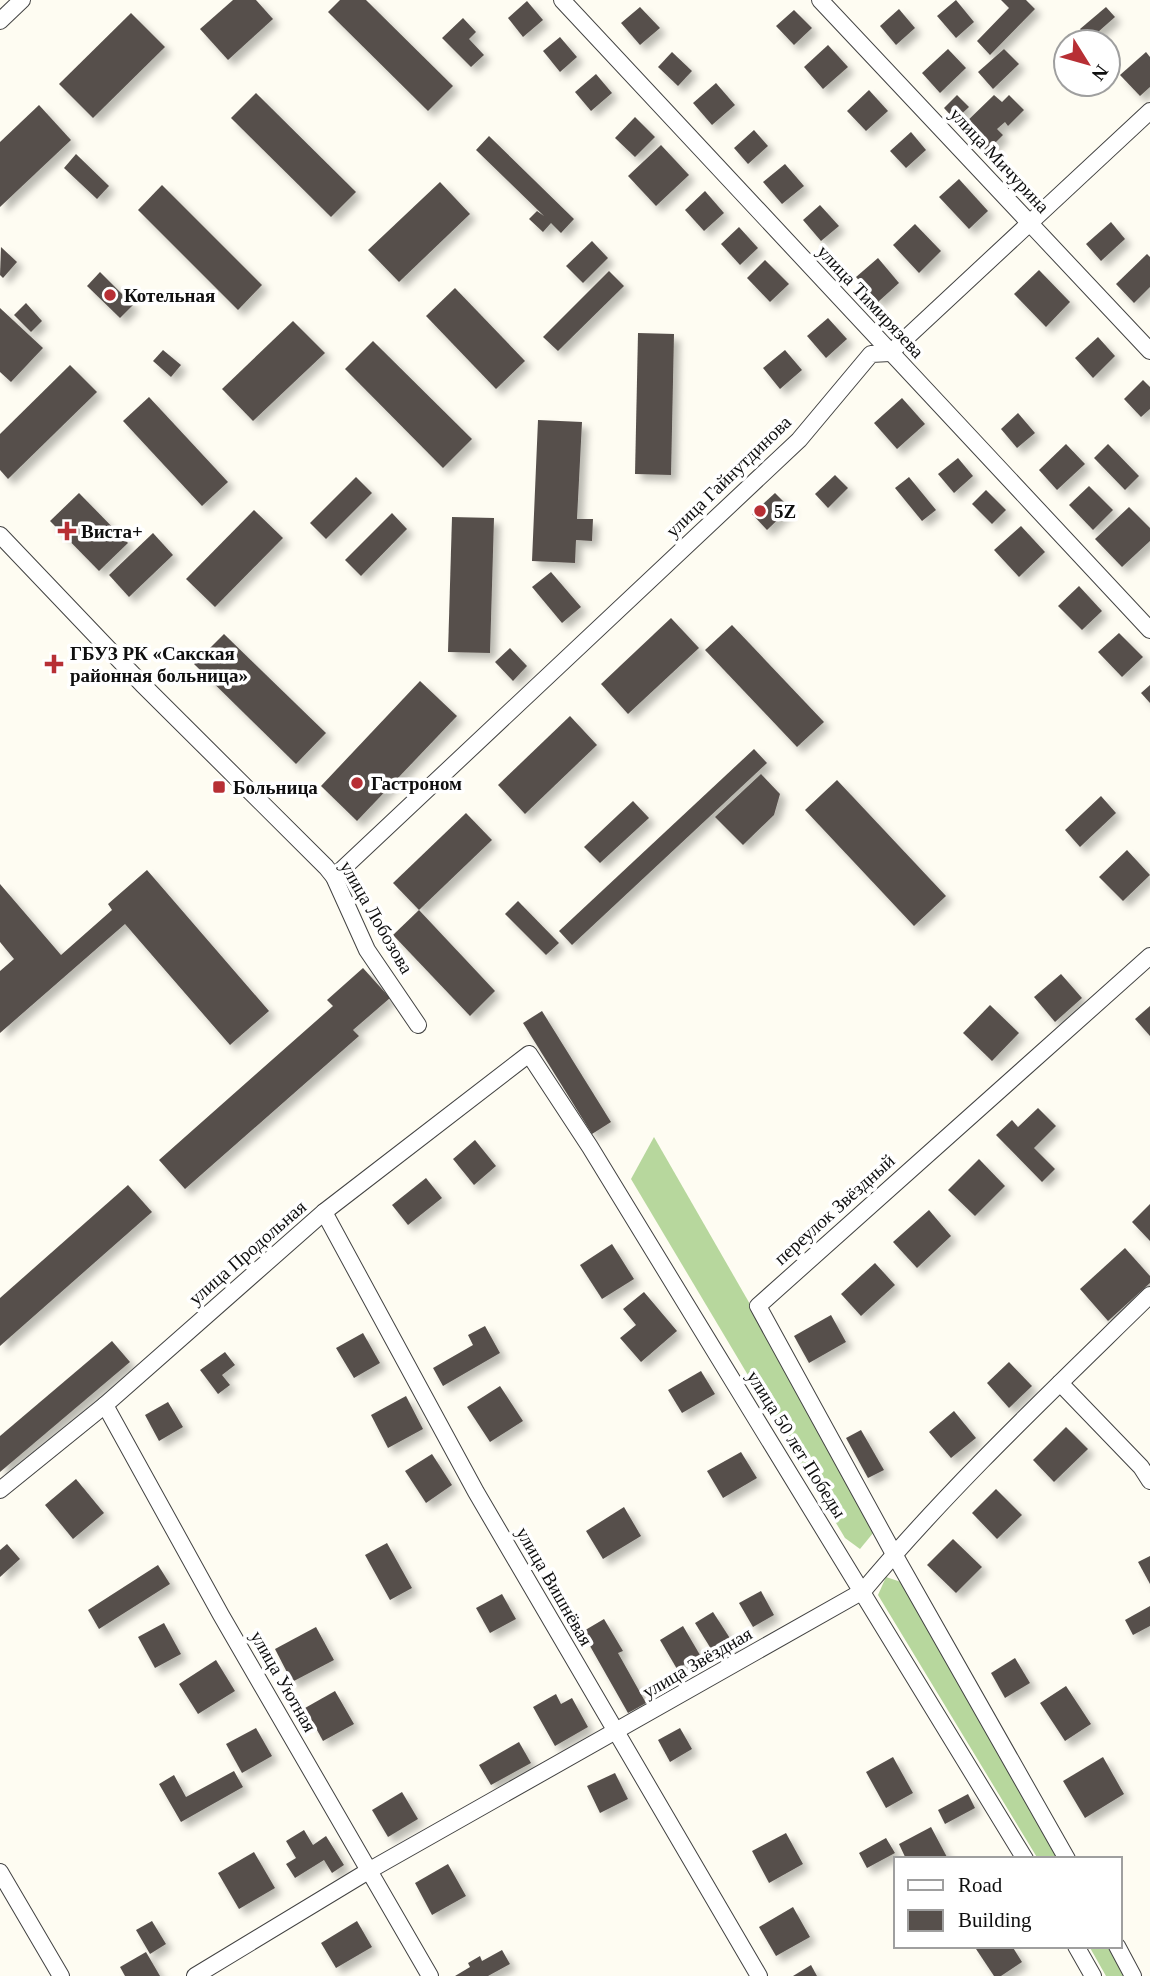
<svg xmlns="http://www.w3.org/2000/svg" width="1150" height="1976" font-family="'Times New Roman',serif">
  <style>
    .forest { fill: #b7d79d }
    .building { fill: #57504c; filter: url(#shadow) }
    .lines { fill: none; stroke-linecap: round; stroke-linejoin: round }
    .street-casing { stroke: #424242; stroke-width: 18 }
    .street { stroke: #fff; stroke-width: 16 }
    .poi-dot { fill: #b72f34; stroke: #fff; stroke-width: 2.5 }
    .labels { text-anchor: middle; stroke-width: 7; stroke-linejoin: round; paint-order: stroke }
    .street-label { font-size: 19px; fill: #0f0f0f; stroke: #fff }
    .poi-label { font-size: 19px; font-weight: bold; fill: #0f0f0f; stroke: #fff; text-anchor: start }
  </style>
  <defs>
    <filter id="shadow"><feDropShadow dx="6" dy="6" stdDeviation="3.5" flood-color="#0004"/></filter>
  </defs>
  <rect width="100%" height="100%" fill="#fefcf2"/>
  <g class="forest">
    <polygon points="654,1137 878,1527 860,1549 845,1538 631,1179"/>
    <polygon points="886,1577 901,1582 1062,1859 1038,1859 878,1595"/>
    <polygon points="1089,1946 1113,1946 1130,1976 1106,1976"/>
  </g>
  <g class="building">
    <polygon points="233,0 256,0 273,19 228,60 200,29"/>
    <polygon points="340,0 366,0 453,86 428,111 328,12"/>
    <polygon points="956,0 974,22 956,38 937,16"/>
    <polygon points="1001,0 1026,0 1035,9 990,55 977,41 1009,8"/>
    <polygon points="527,1 543,20 523,37 508,18"/>
    <polygon points="640,7 660,28 640,45 621,23"/>
    <polygon points="1106,7 1115,17 1089,40 1080,29"/>
    <polygon points="899,9 915,28 896,45 880,26"/>
    <polygon points="794,10 812,28 794,45 776,26"/>
    <polygon points="131,13 165,47 93,118 59,84"/>
    <polygon points="463,18 476,32 469,39 484,55 471,67 442,38"/>
    <polygon points="560,37 577,57 560,72 543,51"/>
    <polygon points="828,45 848,67 823,89 804,67"/>
    <polygon points="948,49 966,68 940,93 922,73"/>
    <polygon points="1004,49 1019,64 993,89 978,72"/>
    <polygon points="672,52 692,71 678,86 658,67"/>
    <polygon points="1146,52 1150,57 1150,87 1140,96 1120,75"/>
    <polygon points="596,74 612,93 591,111 575,92"/>
    <polygon points="716,83 735,105 712,125 693,103"/>
    <polygon points="869,90 888,111 866,131 847,111"/>
    <polygon points="256,93 356,192 331,217 231,118"/>
    <polygon points="957,95 969,107 955,120 944,108"/>
    <polygon points="994,95 1002,102 1009,95 1024,110 1008,126 1005,122 997,129 1003,135 986,152 961,127"/>
    <polygon points="39,105 71,140 0,207 0,142"/>
    <polygon points="635,117 655,137 635,157 615,138"/>
    <polygon points="754,130 768,146 748,164 734,148"/>
    <polygon points="911,132 926,150 906,168 890,151"/>
    <polygon points="489,136 574,219 561,233 551,223 543,232 529,219 537,211 544,216 476,150"/>
    <polygon points="661,145 689,175 656,206 628,176"/>
    <polygon points="76,154 109,186 97,199 64,168"/>
    <polygon points="785,164 804,186 782,204 763,182"/>
    <polygon points="959,179 988,211 969,229 939,197"/>
    <polygon points="440,182 470,214 399,282 368,250"/>
    <polygon points="162,185 262,285 238,310 138,210"/>
    <polygon points="705,191 724,213 704,231 685,210"/>
    <polygon points="820,205 839,226 821,241 803,220"/>
    <polygon points="1111,222 1125,239 1101,261 1086,244"/>
    <polygon points="915,224 941,251 919,273 893,245"/>
    <polygon points="739,227 758,248 740,265 721,244"/>
    <polygon points="592,241 608,258 583,283 566,266"/>
    <polygon points="1,247 17,262 3,278 0,275"/>
    <polygon points="1147,254 1150,257 1150,287 1134,303 1116,284"/>
    <polygon points="878,258 899,283 878,302 856,277"/>
    <polygon points="765,260 789,284 770,302 747,278"/>
    <polygon points="1039,270 1070,302 1046,327 1014,294"/>
    <polygon points="609,271 624,286 558,351 543,337"/>
    <polygon points="100,272 133,305 120,318 87,286"/>
    <polygon points="455,288 525,361 496,389 426,316"/>
    <polygon points="26,303 42,321 31,332 14,315"/>
    <polygon points="0,308 43,348 11,382 0,372"/>
    <polygon points="828,318 847,339 826,358 807,336"/>
    <polygon points="293,321 325,353 253,421 222,389"/>
    <polygon points="638,333 674,334 671,475 635,474"/>
    <polygon points="1098,337 1115,356 1093,378 1075,358"/>
    <polygon points="373,341 472,439 443,468 345,369"/>
    <polygon points="163,350 181,365 171,377 153,361"/>
    <polygon points="785,350 802,370 780,389 763,368"/>
    <polygon points="70,365 97,392 8,479 0,470 0,434"/>
    <polygon points="1143,380 1150,387 1150,409 1141,417 1124,399"/>
    <polygon points="149,397 228,482 202,506 123,421"/>
    <polygon points="902,398 925,424 897,449 874,423"/>
    <polygon points="1018,413 1035,433 1017,448 1001,429"/>
    <polygon points="538,420 582,422 577,519 593,519 592,541 576,540 575,563 532,561"/>
    <polygon points="1066,444 1085,464 1057,490 1039,470"/>
    <polygon points="1108,444 1139,476 1125,490 1094,458"/>
    <polygon points="958,458 973,476 954,493 938,474"/>
    <polygon points="835,475 848,488 828,508 815,494"/>
    <polygon points="356,477 372,493 326,539 310,523"/>
    <polygon points="909,477 936,510 922,521 895,488"/>
    <polygon points="1089,486 1113,510 1093,530 1069,505"/>
    <polygon points="986,490 1006,510 992,524 972,504"/>
    <polygon points="79,493 128,543 99,571 50,521"/>
    <polygon points="775,493 790,508 767,530 752,514"/>
    <polygon points="1129,507 1150,528 1150,541 1122,567 1095,539"/>
    <polygon points="254,510 283,538 215,607 186,579"/>
    <polygon points="392,513 407,529 361,576 345,560"/>
    <polygon points="452,517 494,518 490,653 448,652"/>
    <polygon points="1021,526 1045,552 1019,577 994,550"/>
    <polygon points="153,533 173,555 129,597 109,575"/>
    <polygon points="551,572 581,607 562,623 532,587"/>
    <polygon points="1079,586 1102,611 1082,630 1058,606"/>
    <polygon points="671,618 699,648 628,714 601,684"/>
    <polygon points="732,625 824,722 797,747 705,650"/>
    <polygon points="1119,633 1143,657 1122,677 1098,652"/>
    <polygon points="224,634 326,733 296,764 194,664"/>
    <polygon points="510,648 527,666 513,681 495,662"/>
    <polygon points="420,681 457,716 357,821 321,786"/>
    <polygon points="1150,685 1150,703 1141,693"/>
    <polygon points="570,716 597,745 525,814 498,785"/>
    <polygon points="754,749 767,763 572,945 559,931"/>
    <polygon points="761,774 780,794 774,815 743,845 715,817"/>
    <polygon points="837,780 946,896 914,926 805,810"/>
    <polygon points="1101,796 1116,813 1080,847 1065,830"/>
    <polygon points="633,801 649,818 600,863 584,847"/>
    <polygon points="466,813 492,840 419,910 393,883"/>
    <polygon points="1127,850 1150,875 1123,901 1099,877"/>
    <polygon points="147,870 269,1011 230,1045 125,924 0,1033 0,971 14,959 0,942 0,884 61,955 112,910 108,904"/>
    <polygon points="518,901 559,943 546,955 505,914"/>
    <polygon points="419,910 495,991 470,1016 393,935"/>
    <polygon points="363,968 390,998 353,1030 359,1036 185,1189 159,1160 333,1006 327,1000"/>
    <polygon points="1061,974 1082,998 1055,1022 1034,997"/>
    <polygon points="990,1005 1019,1033 992,1061 963,1033"/>
    <polygon points="1150,1006 1150,1036 1135,1019"/>
    <polygon points="542,1011 611,1122 592,1134 523,1023"/>
    <polygon points="1038,1108 1056,1126 1034,1148 1055,1169 1042,1182 996,1135 1012,1120 1018,1127"/>
    <polygon points="475,1140 496,1166 474,1185 453,1159"/>
    <polygon points="979,1159 1005,1186 975,1216 948,1190"/>
    <polygon points="426,1178 442,1198 408,1225 392,1205"/>
    <polygon points="128,1185 152,1212 0,1346 0,1298"/>
    <polygon points="1150,1204 1150,1241 1132,1222"/>
    <polygon points="929,1210 951,1236 917,1268 893,1242"/>
    <polygon points="612,1244 634,1279 602,1299 580,1265"/>
    <polygon points="1125,1248 1150,1276 1150,1283 1108,1321 1080,1289"/>
    <polygon points="875,1263 895,1285 861,1316 841,1294"/>
    <polygon points="644,1292 677,1331 641,1362 620,1338 636,1325 623,1309"/>
    <polygon points="831,1315 846,1342 809,1363 794,1336"/>
    <polygon points="485,1326 500,1353 443,1386 433,1368 473,1345 468,1335"/>
    <polygon points="363,1333 380,1363 354,1378 336,1348"/>
    <polygon points="112,1341 130,1362 0,1472 0,1436"/>
    <polygon points="225,1352 235,1365 222,1375 230,1385 218,1394 200,1370"/>
    <polygon points="1009,1362 1032,1386 1009,1408 987,1383"/>
    <polygon points="701,1371 715,1394 682,1413 668,1390"/>
    <polygon points="500,1386 523,1421 490,1442 467,1407"/>
    <polygon points="406,1396 423,1429 388,1448 371,1415"/>
    <polygon points="168,1402 183,1427 159,1441 145,1415"/>
    <polygon points="954,1411 976,1438 951,1458 929,1432"/>
    <polygon points="1066,1427 1088,1449 1054,1482 1033,1460"/>
    <polygon points="861,1430 884,1470 868,1478 846,1438"/>
    <polygon points="741,1452 757,1478 723,1498 707,1471"/>
    <polygon points="432,1454 452,1485 426,1503 405,1471"/>
    <polygon points="76,1479 104,1513 73,1539 45,1505"/>
    <polygon points="996,1489 1022,1515 997,1539 972,1513"/>
    <polygon points="624,1507 641,1536 603,1559 586,1531"/>
    <polygon points="953,1539 982,1567 956,1593 927,1565"/>
    <polygon points="387,1543 412,1588 390,1600 365,1555"/>
    <polygon points="7,1544 20,1559 0,1577 0,1550"/>
    <polygon points="1150,1556 1150,1584 1138,1562"/>
    <polygon points="158,1565 170,1584 99,1629 88,1610"/>
    <polygon points="761,1591 774,1615 753,1627 739,1603"/>
    <polygon points="502,1594 516,1619 490,1633 476,1608"/>
    <polygon points="1150,1606 1150,1626 1133,1635 1125,1620"/>
    <polygon points="713,1612 735,1646 716,1657 695,1623"/>
    <polygon points="604,1619 623,1651 618,1653 646,1703 628,1713 582,1632"/>
    <polygon points="164,1623 181,1654 155,1668 138,1637"/>
    <polygon points="683,1626 700,1655 677,1669 660,1640"/>
    <polygon points="316,1627 334,1660 292,1682 275,1649"/>
    <polygon points="1015,1658 1030,1683 1005,1698 991,1673"/>
    <polygon points="216,1660 235,1691 198,1714 179,1684"/>
    <polygon points="1066,1686 1091,1724 1065,1741 1040,1703"/>
    <polygon points="335,1691 354,1724 323,1741 305,1708"/>
    <polygon points="556,1694 561,1704 572,1698 588,1727 555,1746 533,1707"/>
    <polygon points="256,1728 272,1756 242,1773 226,1744"/>
    <polygon points="680,1728 692,1749 670,1762 658,1740"/>
    <polygon points="519,1742 531,1763 491,1785 479,1765"/>
    <polygon points="893,1757 913,1793 886,1808 866,1772"/>
    <polygon points="1103,1757 1124,1794 1085,1818 1063,1781"/>
    <polygon points="234,1771 243,1787 181,1822 159,1784 174,1775 186,1797"/>
    <polygon points="615,1773 628,1799 600,1813 587,1786"/>
    <polygon points="402,1792 418,1819 388,1837 372,1810"/>
    <polygon points="968,1794 975,1808 945,1824 938,1810"/>
    <polygon points="931,1827 948,1859 906,1859 899,1844"/>
    <polygon points="304,1830 313,1845 326,1836 344,1865 332,1873 324,1860 295,1878 286,1864 296,1858 286,1841"/>
    <polygon points="786,1833 803,1864 769,1883 752,1851"/>
    <polygon points="886,1838 895,1853 867,1868 859,1853"/>
    <polygon points="254,1852 275,1888 239,1909 218,1873"/>
    <polygon points="448,1864 466,1896 432,1915 415,1883"/>
    <polygon points="793,1907 810,1937 776,1956 759,1927"/>
    <polygon points="152,1921 166,1944 150,1954 136,1930"/>
    <polygon points="357,1921 372,1947 336,1968 321,1943"/>
    <polygon points="974,1946 1012,1946 1022,1962 1001,1976 994,1976"/>
    <polygon points="502,1950 510,1964 488,1976 455,1976 470,1967 468,1963 480,1956 482,1961"/>
    <polygon points="146,1952 160,1976 125,1976 120,1967"/>
    <polygon points="811,1965 817,1976 793,1976"/>
  </g>
  <g class="lines">
    <defs>
      <g id="street">
        <polyline points="562,0 1150,630"/>
        <polyline points="820,0 1150,351"/>
        <polyline points="0,21 22,0"/>
        <polyline points="0,535 142,684 326,867 334,877 367,950 418,1025"/>
        <polyline points="334,877 799,440 871,354 890,353 1150,111"/>
        <polyline points="324,1212 476,1492 759,1976"/>
        <polyline points="1060,1383 1141,1467 1150,1481"/>
        <polyline points="105,1405 221,1615 430,1976"/>
        <polyline points="0,1490 105,1405 324,1212 529,1054 590,1147 1025,1859"/>
        <polyline points="1067,1859 894,1554 758,1306 1150,956"/>
        <polyline points="0,1872 61,1976"/>
        <polyline points="1076,1946 1093,1976"/>
        <polyline points="1117,1946 1133,1976"/>
        <path d="M195 1976 370 1870 863 1591C951 1486 1052 1391 1150 1295"/>
      </g>
    </defs>
    <use href="#street" class="street-casing"/>
    <use href="#street" class="street"/>
  </g>
  <g class="poi-dot">
    <circle cx="110" cy="295" r="7"/>
    <circle cx="760" cy="511" r="7"/>
    <path d="M63.5 520.5h7v7h7v7h-7v7h-7v-7h-7v-7h7z"/>
    <path d="M50.5 653.5h7v7h7v7h-7v7h-7v-7h-7v-7h7z"/>
    <circle cx="357" cy="783" r="7"/>
    <rect x="212" y="780" width="14" height="14" rx="3.5"/>
  </g>
  <g class="labels">
    <g class="street-label">
      <text transform="translate(1000 160) rotate(47)" y="7">улица Мичурина</text>
      <text transform="translate(871 301) rotate(47)" y="7">улица Тимирязева</text>
      <text transform="translate(728 476) rotate(-44)" y="7">улица Гайнутдинова</text>
      <text transform="translate(377 917) rotate(60)" y="7">улица Лобозова</text>
      <text transform="translate(834 1209) rotate(-42)" y="7">переулок Звёздный</text>
      <text transform="translate(247 1252) rotate(-41)" y="7">улица Продольная</text>
      <text transform="translate(797 1444) rotate(58)" y="7">улица 50 лет Победы</text>
      <text transform="translate(555 1586) rotate(60)" y="7">улица Вишнёвая</text>
      <text transform="translate(697 1662) rotate(-30)" y="7">улица Звёздная</text>
      <text transform="translate(284 1681) rotate(60)" y="7">улица Уютная</text>
    </g>
    <g class="poi-label">
      <text x="124" y="302">Котельная</text>
      <text x="774" y="518">5Z</text>
      <text x="81" y="538">Виста+</text>
      <text x="70" y="660">ГБУЗ РК «Сакская<tspan x="70" dy="22">районная больница»</tspan></text>
      <text x="371" y="790">Гастроном</text>
      <text x="233" y="794">Больница</text>
    </g>
  </g>
  <rect x="894" y="1857" width="228" height="91" fill="#ffffff" stroke="#9f9f9f" stroke-width="2"/>
  <rect x="908" y="1880" width="35" height="10" fill="#ffffff" stroke="#9f9f9f" stroke-width="2"/>
  <text x="958" y="1892" font-size="21" fill="#0f0f0f">Road</text>
  <rect x="908" y="1910" width="35" height="21" fill="#57504c" stroke="#9f9f9f" stroke-width="2"/>
  <text x="958" y="1927" font-size="21" fill="#0f0f0f">Building</text>
  <g transform="translate(1087 63) rotate(127)"><circle r="33" fill="#ffffff" stroke="#9f9f9f" stroke-width="2"/>
  <path d="M0-5L12 26L0 18L-12 26Z" fill="#b72f34"/>
  <text y="-10" font-size="19" font-weight="bold" text-anchor="middle" fill="#0f0f0f">N</text>
  </g>
</svg>
